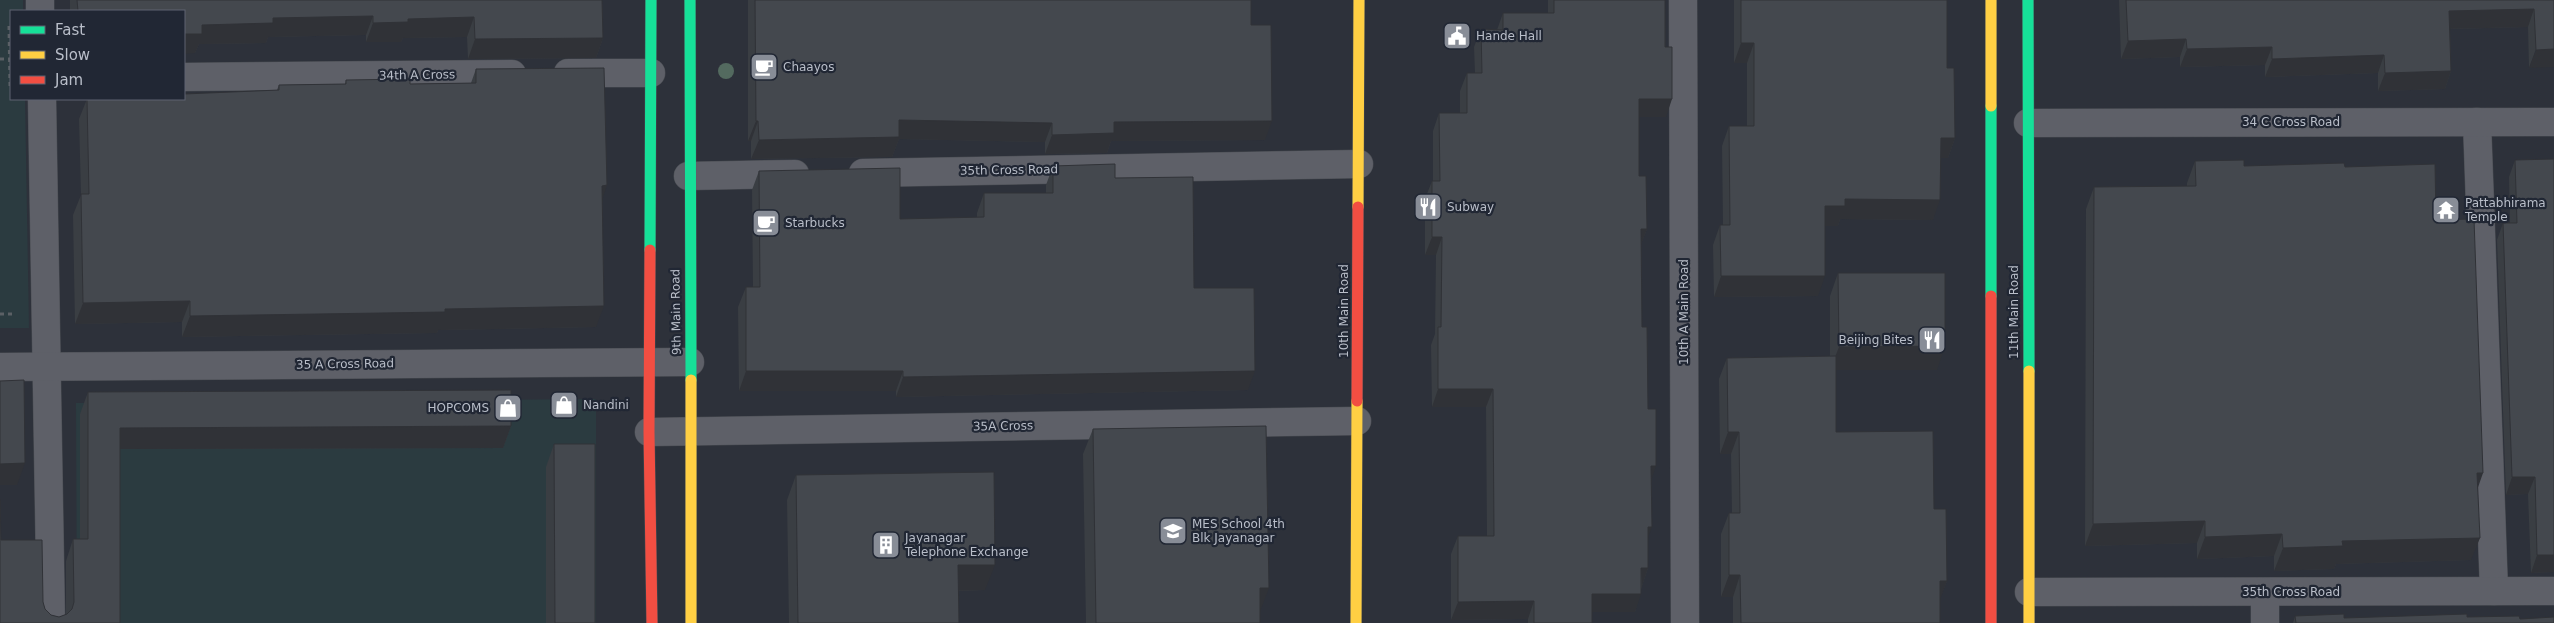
<svg xmlns="http://www.w3.org/2000/svg" width="2554" height="623" font-family="'DejaVu Sans',sans-serif">
  <style>
    .green { fill: #2b3b40 }
    .lines { fill: none; stroke-linecap: round; stroke-linejoin: round }
    .street-casing { stroke: #494c52; stroke-width: 29 }
    .fast-casing { stroke: #494c52; stroke-width: 12 }
    .slow-casing { stroke: #494c52; stroke-width: 12 }
    .jam-casing { stroke: #494c52; stroke-width: 12 }
    .path { stroke: #5b6065; stroke-width: 3; stroke-dasharray: 4 4; stroke-linecap: butt }
    .street { stroke: #5e6068; stroke-width: 28 }
    .fast { stroke: #16e098; stroke-width: 11 }
    .slow { stroke: #ffcf43; stroke-width: 11 }
    .jam { stroke: #f24e42; stroke-width: 11 }
    .tree { fill: #536a5f }
    .wall { fill: #3a3e43 }
    .shaded-wall { fill: #303237 }
    .building { fill: #44484e; stroke: #303237 }
    .labels { text-anchor: middle; stroke-width: 4.5; stroke-linejoin: round; paint-order: stroke }
    .poi-label { font-size: 12px; fill: #b9bec9; stroke: #212734; text-anchor: start }
    .street-label { font-size: 12px; fill: #b9bec9; stroke: #212734 }
  </style>
  <rect width="100%" height="100%" fill="#2d313a"/>
  <g class="green">
    <polygon points="0,0 23,0 23,11 11,11 11,99 25,99 29,328 0,328"/>
    <polygon points="596,399 596,623 77,623 76,403"/>
  </g>
  <g class="lines">
    <defs>
      <g id="street">
        <polyline points="40,0 40,11"/>
        <polyline points="1683,0 1685,623"/>
        <polyline points="568,73 651,73"/>
        <polyline points="184,77 512,74"/>
        <polyline points="42,99 51,623"/>
        <polyline points="2477,122 2494,591"/>
        <polyline points="2028,123 2554,122"/>
        <polyline points="863,173 1359,164"/>
        <polyline points="688,176 795,174"/>
        <polyline points="0,367 690,362"/>
        <polyline points="649,432 1357,421"/>
        <polyline points="2029,592 2554,591"/>
        <polyline points="2265,592 2265,623"/>
      </g>
      <g id="fast">
        <polyline points="690,0 691,380"/>
        <polyline points="2028,0 2029,371"/>
        <polyline points="1991,106 1991,296"/>
        <polyline points="650,250 651,0"/>
      </g>
      <g id="slow">
        <polyline points="1991,0 1991,106"/>
        <polyline points="1358,207 1359,0"/>
        <polyline points="2029,371 2029,623"/>
        <polyline points="691,380 691,623"/>
        <polyline points="1356,623 1357,401"/>
      </g>
      <g id="jam">
        <polyline points="650,250 649,432 652,623"/>
        <polyline points="1991,296 1991,623"/>
        <polyline points="1357,401 1358,207"/>
      </g>
    </defs>
    <use href="#street" class="street-casing"/>
    <use href="#fast" class="fast-casing"/>
    <use href="#slow" class="slow-casing"/>
    <use href="#jam" class="jam-casing"/>
    <g class="path">
      <polyline points="9,26 10,87"/>
      <polyline points="0,59 11,59"/>
      <polyline points="0,314 13,314"/>
    </g>
    <use href="#street" class="street"/>
    <use href="#fast" class="fast"/>
    <use href="#slow" class="slow"/>
    <use href="#jam" class="jam"/>
  </g>
  <circle class="tree" cx="726" cy="71" r="8"/>
  <g class="wall">
    <polygon points="70,0 602,0 603,38 596,58 468,59 467,37 403,38 401,42 366,42 366,35 268,37 266,43 199,44 195,53 184,11 70,11"/>
    <polygon points="748,0 1251,0 1251,25 1265,140 1111,141 1107,153 1045,154 1045,142 899,139 892,157 751,159 751,141 748,141"/>
    <polygon points="1548,0 1665,0 1666,117 1639,117 1639,176 1647,229 1641,244 1642,327 1648,409 1651,479 1648,537 1648,568 1642,586 1635,612 1592,612 1592,623 1528,623 1528,619 1451,620 1451,554 1458,536 1487,536 1486,407 1432,407 1431,345 1435,334 1436,255 1425,255 1425,199 1432,181 1433,181 1433,131 1439,113 1460,113 1460,91 1467,73 1475,73 1474,47 1481,29 1497,30 1503,13 1548,13"/>
    <polygon points="1734,0 1947,0 1947,68 1955,138 1948,158 1941,158 1933,220 1840,219 1838,226 1825,226 1818,296 1714,297 1713,245 1720,225 1723,225 1722,146 1729,126 1747,126 1747,63 1734,63"/>
    <polygon points="2119,0 2554,0 2529,68 2528,27 2450,29 2451,71 2445,89 2378,91 2378,73 2265,77 2265,65 2180,67 2180,57 2121,59"/>
    <polygon points="476,69 602,200 596,327 438,330 437,333 182,337 182,322 75,324 73,215 81,195 79,119 87,99 277,90 279,85 345,84 346,80 410,84 471,83"/>
    <polygon points="2515,160 2554,572 2531,573 2528,494 2506,495 2497,240 2503,223 2510,223 2509,177"/>
    <polygon points="2195,161 2244,166 2345,167 2436,220 2478,488 2471,560 2336,564 2334,569 2274,571 2274,556 2197,559 2197,543 2085,546 2086,209 2094,187 2187,186 2187,183"/>
    <polygon points="1053,166 1115,178 1194,288 1248,390 896,397 896,391 739,391 738,307 746,287 753,287 752,190 759,171 900,219 977,218 977,213 984,193 1046,193 1046,185"/>
    <polygon points="1838,273 1937,370 1836,370 1836,432 1934,509 1947,581 1940,598 1940,623 1733,623 1733,597 1721,597 1721,534 1729,513 1732,513 1731,454 1720,454 1719,379 1727,358 1830,356 1830,296"/>
    <polygon points="88,392 511,426 503,448 120,449 120,623 0,623 1,540 43,602 45,609 51,615 59,617 66,615 66,561 73,539 80,539 80,414"/>
    <polygon points="1093,429 1260,612 1260,623 1086,623 1083,454"/>
    <polygon points="554,444 595,623 546,623 546,467"/>
    <polygon points="796,475 985,590 959,591 959,623 789,623 787,500"/>
    <polygon points="2295,616 2344,618 2467,617 2520,619 2554,623 2293,623"/>
  </g>
  <g class="shaded-wall">
    <polygon points="2534,9 2528,27 2443,29 2449,11"/>
    <polygon points="373,16 366,35 268,37 266,43 199,44 195,53 184,54 184,34 202,25 273,18"/>
    <polygon points="474,17 467,37 403,38 401,42 366,42 373,23 408,19"/>
    <polygon points="603,38 596,58 468,59 475,39"/>
    <polygon points="2186,39 2180,57 2121,59 2128,41"/>
    <polygon points="1741,43 1754,43 1747,63 1734,63"/>
    <polygon points="2272,47 2265,65 2180,67 2187,49"/>
    <polygon points="2554,49 2554,67 2529,68 2536,50"/>
    <polygon points="2384,55 2378,73 2265,77 2272,59"/>
    <polygon points="2451,71 2445,89 2378,91 2385,73"/>
    <polygon points="1639,99 1672,99 1666,117 1632,117"/>
    <polygon points="899,120 1052,123 1045,142 899,139 892,157 751,159 759,140"/>
    <polygon points="756,121 758,121 751,141 748,141"/>
    <polygon points="1272,121 1265,140 1111,141 1107,153 1045,154 1052,135 1114,122"/>
    <polygon points="1941,138 1955,138 1948,158 1934,158"/>
    <polygon points="607,185 600,207 602,186"/>
    <polygon points="1845,199 1940,200 1933,220 1840,219 1838,226 1817,226 1825,206"/>
    <polygon points="1641,229 1647,229 1640,247"/>
    <polygon points="1432,237 1442,237 1436,255 1425,255"/>
    <polygon points="1721,276 1825,276 1818,296 1714,297"/>
    <polygon points="190,301 182,322 75,324 83,303"/>
    <polygon points="604,306 596,327 438,330 437,333 182,337 190,316 445,309"/>
    <polygon points="1945,346 1937,370 1830,370 1839,347"/>
    <polygon points="746,371 903,371 896,391 739,391"/>
    <polygon points="1255,371 1248,390 896,397 903,377"/>
    <polygon points="1438,389 1493,389 1486,407 1432,407"/>
    <polygon points="511,426 503,448 112,449 120,428"/>
    <polygon points="1728,432 1739,432 1731,454 1720,454"/>
    <polygon points="25,463 17,485 0,485 0,464"/>
    <polygon points="1651,466 1656,466 1650,484"/>
    <polygon points="2477,473 2483,473 2475,496"/>
    <polygon points="2512,477 2535,477 2528,494 2506,495"/>
    <polygon points="2205,521 2197,543 2085,546 2093,524"/>
    <polygon points="1648,527 1652,527 1645,545"/>
    <polygon points="2282,534 2274,556 2197,559 2205,537"/>
    <polygon points="2480,538 2471,560 2336,564 2334,569 2274,571 2283,548 2342,541"/>
    <polygon points="2537,555 2554,555 2554,572 2531,573"/>
    <polygon points="958,565 995,565 985,590 949,591"/>
    <polygon points="1641,568 1648,568 1642,586"/>
    <polygon points="1729,575 1740,575 1733,597 1721,597"/>
    <polygon points="1940,581 1947,581 1939,602"/>
    <polygon points="1260,588 1269,588 1259,614"/>
    <polygon points="1592,594 1641,594 1635,612 1585,612"/>
    <polygon points="1534,601 1528,619 1451,620 1458,602"/>
  </g>
  <g class="building">
    <polygon points="77,0 602,0 603,38 475,39 474,17 408,19 408,22 373,23 373,16 273,18 273,23 202,25 202,34 184,34 184,11 78,11"/>
    <polygon points="755,0 1251,0 1251,25 1271,25 1272,121 1114,122 1114,133 1052,135 1052,123 899,120 899,137 759,140 758,121 756,121"/>
    <polygon points="1554,0 1665,0 1665,47 1672,47 1672,99 1639,99 1639,176 1646,176 1647,229 1641,229 1642,327 1647,327 1648,409 1656,409 1656,466 1651,466 1652,527 1648,527 1648,568 1641,568 1641,594 1592,594 1592,623 1534,623 1534,601 1458,602 1458,536 1494,536 1493,389 1438,389 1438,327 1441,327 1442,237 1432,237 1432,181 1440,181 1439,113 1467,113 1467,73 1482,73 1481,29 1503,30 1503,13 1554,13"/>
    <polygon points="1741,0 1947,0 1947,68 1954,68 1955,138 1941,138 1940,200 1845,199 1845,206 1825,206 1825,276 1721,276 1720,225 1730,225 1729,126 1754,126 1754,43 1741,43"/>
    <polygon points="2126,0 2554,0 2554,49 2536,50 2534,9 2449,11 2451,71 2385,73 2384,55 2272,59 2272,47 2187,49 2186,39 2128,41"/>
    <polygon points="604,68 607,185 602,186 604,306 445,309 445,312 190,316 190,301 83,303 81,194 89,194 87,99 184,99 184,94 279,90 279,85 346,84 346,80 410,79 410,84 476,83 476,69"/>
    <polygon points="2554,159 2554,555 2537,555 2535,477 2512,477 2503,223 2517,223 2515,160"/>
    <polygon points="2244,160 2244,166 2344,163 2345,167 2435,164 2436,220 2474,219 2483,473 2477,473 2480,538 2342,541 2343,546 2283,548 2282,534 2205,537 2205,521 2093,524 2094,187 2196,186 2195,161"/>
    <polygon points="1115,164 1115,178 1193,177 1194,288 1254,288 1255,371 903,377 903,371 746,371 746,287 760,287 759,171 900,168 900,219 984,217 984,193 1053,193 1053,166"/>
    <polygon points="1838,273 1945,273 1945,346 1839,347"/>
    <polygon points="1836,356 1836,432 1933,431 1934,509 1946,509 1947,581 1940,581 1940,623 1741,623 1740,575 1729,575 1729,513 1740,513 1739,432 1728,432 1727,358"/>
    <polygon points="24,380 25,463 0,464 0,381"/>
    <polygon points="511,390 511,426 120,428 120,623 0,623 0,499 1,540 42,540 43,602 45,609 51,615 59,617 67,614 72,609 74,602 73,539 88,539 88,392"/>
    <polygon points="1266,426 1269,588 1260,588 1260,623 1096,623 1093,429"/>
    <polygon points="554,444 595,444 595,623 555,623"/>
    <polygon points="994,472 995,565 958,565 959,623 798,623 796,475"/>
    <polygon points="2344,614 2344,618 2467,614 2467,617 2519,616 2520,619 2554,617 2554,623 2296,623 2295,616"/>
  </g>
  <defs>
    <symbol id="civic-square" viewBox="-11 -11 22 22"><rect x="-9" y="-9" width="18" height="18" rx="4" fill="#888d97" stroke="#212734"/><path d="M-.6-6.5H3V-4.5H.6V-3L4-1V1h2V6H-6V1h2V-1L-.6-3ZM-1.2 2.5V6h2.4V2.5Z" fill="#fff"/></symbol>
    <symbol id="cafe-square" viewBox="-11 -11 22 22"><rect x="-9" y="-9" width="18" height="18" rx="4" fill="#888d97" stroke="#212734"/><path d="M-5.5-4.5H6V0H3Q3 3.5 0 3.5H-2.5Q-5.5 3.5-5.5 0ZM3-3.2v2h1.7v-2ZM-6 4.5H4V6H-6Z" fill="#fff"/></symbol>
    <symbol id="restaurant-square" viewBox="-11 -11 22 22"><rect x="-9" y="-9" width="18" height="18" rx="4" fill="#888d97" stroke="#212734"/><path d="M-5-6h1v4h1v-4h1v4h1v-4h1v5L-1.5 .5V6h-2V.5L-5-1ZM5-6V6H3V1.5H1.5Q1.5-4 5-6Z" fill="#fff"/></symbol>
    <symbol id="temple-square" viewBox="-11 -11 22 22"><rect x="-9" y="-9" width="18" height="18" rx="4" fill="#888d97" stroke="#212734"/><path d="M0-6L5-2H3V0L6.5 2.5H4V6H1.5V3h-3V6H-4V2.5H-6.5L-3 0V-2H-5Z" fill="#fff"/></symbol>
    <symbol id="shop-square" viewBox="-11 -11 22 22"><rect x="-9" y="-9" width="18" height="18" rx="4" fill="#888d97" stroke="#212734"/><path d="M-5-2.5h2.3a2.7 3.5 0 0 1 5.4 0H5L5.5 6h-11ZM-1.5-2.5h3a1.5 2.3 0 0 0-3 0Z" fill="#fff"/></symbol>
    <symbol id="school-square" viewBox="-11 -11 22 22"><rect x="-9" y="-9" width="18" height="18" rx="4" fill="#888d97" stroke="#212734"/><path d="M0-5L7-2L0 1L-7-2ZM-4 1L0 2.5L4 1V4Q0 6-4 4Z" fill="#fff"/></symbol>
    <symbol id="building-square" viewBox="-11 -11 22 22"><rect x="-9" y="-9" width="18" height="18" rx="4" fill="#888d97" stroke="#212734"/><path d="M-4-6H4V6H1V3H-1V6H-4ZM-2.5-4.3h1.7v1.8h-1.7ZM.8-4.3h1.7v1.8H.8ZM-2.5-1h1.7V.8h-1.7ZM.8-1h1.7V.8H.8Z" fill="#fff"/></symbol>
  </defs>
  <g fill-rule="evenodd">
    <use href="#civic-square" x="1441" y="20" width="32" height="32"/>
    <use href="#cafe-square" x="748" y="51" width="32" height="32"/>
    <use href="#restaurant-square" x="1412" y="191" width="32" height="32"/>
    <use href="#temple-square" x="2430" y="194" width="32" height="32"/>
    <use href="#cafe-square" x="750" y="207" width="32" height="32"/>
    <use href="#restaurant-square" x="1916" y="324" width="32" height="32"/>
    <use href="#shop-square" x="548" y="389" width="32" height="32"/>
    <use href="#shop-square" x="492" y="392" width="32" height="32"/>
    <use href="#school-square" x="1157" y="515" width="32" height="32"/>
    <use href="#building-square" x="870" y="529" width="32" height="32"/>
  </g>
  <g class="labels">
    <g class="poi-label">
      <text x="1476" y="40">Hande Hall</text>
      <text x="783" y="71">Chaayos</text>
      <text x="2465" y="207">Pattabhirama<tspan x="2465" dy="14">Temple</tspan></text>
      <text x="1447" y="211">Subway</text>
      <text x="785" y="227">Starbucks</text>
      <text x="1913" y="344" text-anchor="end">Beijing Bites</text>
      <text x="583" y="409">Nandini</text>
      <text x="489" y="412" text-anchor="end">HOPCOMS</text>
      <text x="1192" y="528">MES School 4th<tspan x="1192" dy="14">Blk Jayanagar</tspan></text>
      <text x="905" y="542">Jayanagar<tspan x="905" dy="14">Telephone Exchange</tspan></text>
    </g>
    <g class="street-label">
      <text transform="translate(417 75) rotate(-1)" y="4">34th A Cross</text>
      <text x="2291" y="126">34 C Cross Road</text>
      <text transform="translate(1009 170) rotate(-1)" y="4">35th Cross Road</text>
      <text transform="translate(1344 311) rotate(-90)" y="4">10th Main Road</text>
      <text transform="translate(676 312) rotate(-91)" y="4">9th Main Road</text>
      <text transform="translate(1684 312) rotate(-90)" y="4">10th A Main Road</text>
      <text transform="translate(2014 312) rotate(-90)" y="4">11th Main Road</text>
      <text transform="translate(345 364) rotate(-1)" y="4">35 A Cross Road</text>
      <text transform="translate(1003 426) rotate(-1)" y="4">35A Cross</text>
      <text x="2291" y="596">35th Cross Road</text>
    </g>
  </g>
  <rect x="10" y="10" width="175" height="90" fill="#212734" stroke="#5e6370"/>
  <rect x="20" y="26" width="25" height="8" fill="#16e098" stroke="#5e6370"/>
  <text x="55" y="35" font-size="15" fill="#b9bec9">Fast</text>
  <rect x="20" y="51" width="25" height="8" fill="#ffcf43" stroke="#5e6370"/>
  <text x="55" y="60" font-size="15" fill="#b9bec9">Slow</text>
  <rect x="20" y="76" width="25" height="8" fill="#f24e42" stroke="#5e6370"/>
  <text x="55" y="85" font-size="15" fill="#b9bec9">Jam</text>
</svg>
